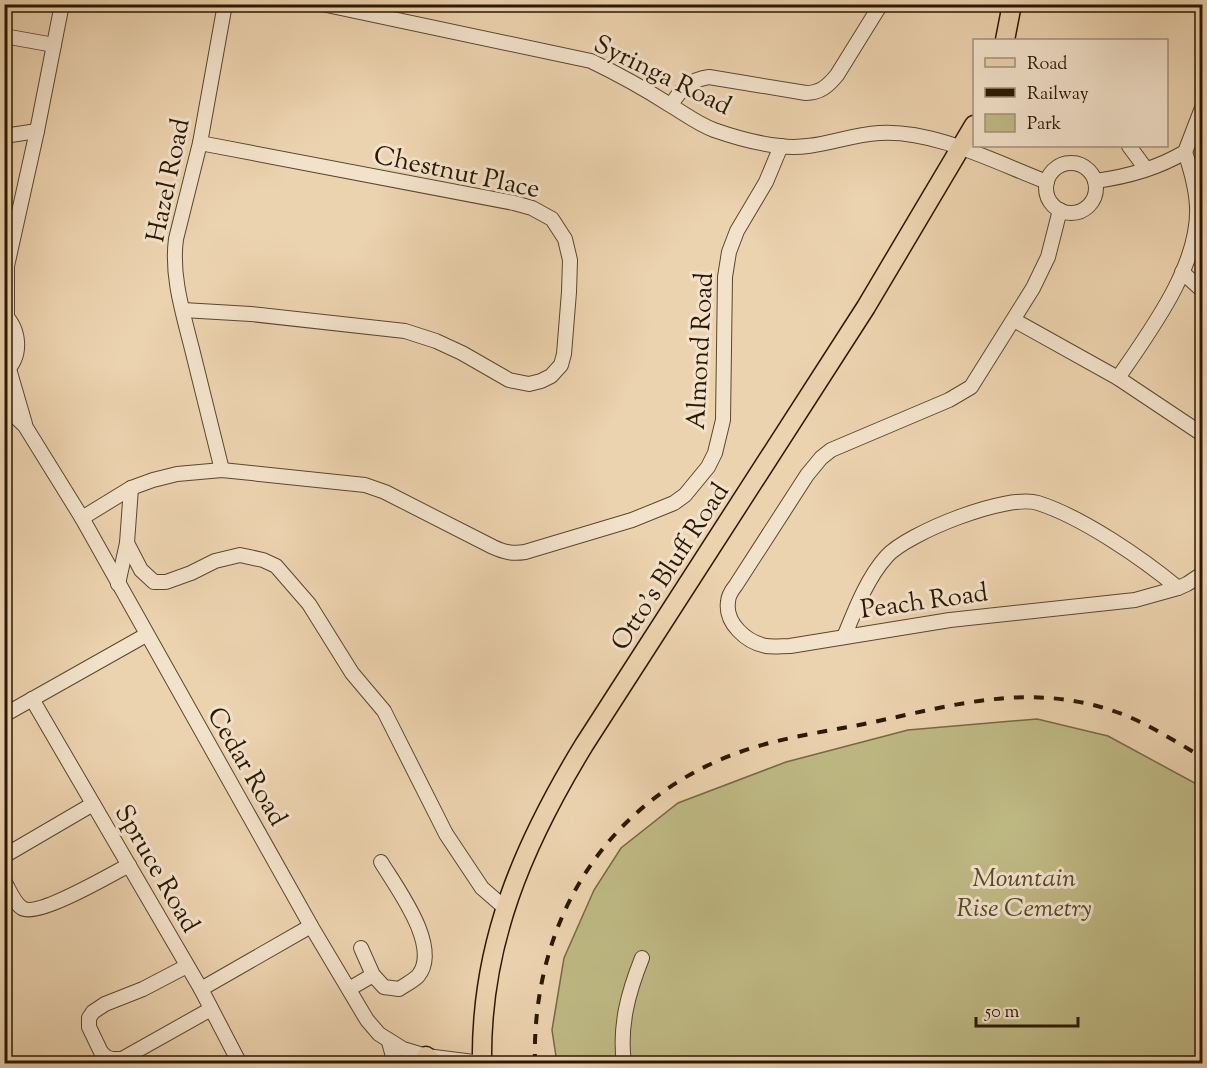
<svg xmlns="http://www.w3.org/2000/svg" width="1207" height="1068" font-family="'Sorts Mill Goudy',serif">
  <style>
    .green { fill: #bfba85; stroke: #756944; stroke-width: 1.5 }
    .lines { fill: none; stroke-linecap: round; stroke-linejoin: round }
    .minor-casing { stroke: #5b472e; stroke-width: 16 }
    .major-casing { stroke: #2b1803; stroke-width: 21 }
    .minor { stroke: #f3e2cb; stroke-width: 14 }
    .major { stroke: #ecd3af; stroke-width: 18 }
    .rail { stroke: #2b1803; stroke-width: 4; stroke-dasharray: 10 10; stroke-linecap: butt }
    .labels { text-anchor: middle; stroke-width: 6; stroke-linejoin: round; paint-order: stroke }
    .street-label { font-size: 26px; fill: #2b1803; stroke: #f3e2cb }
    .park-label { font-size: 26px; font-style: italic; fill: #57492a; stroke: #f3e2cb }
  </style>
  <rect width="100%" height="100%" fill="#ecd3af"/>
  <filter id="stains"><feTurbulence type="fractalNoise" baseFrequency=".00333" numOctaves="4"/><feColorMatrix values="0 0 0 0 .2 0 0 0 0 .09 0 0 0 0 .02 0 0 0 .5 -.17"/></filter>
  <radialGradient id="worn" r=".72"><stop offset=".6" stop-color="#630" stop-opacity="0"/><stop offset="1" stop-color="#630" stop-opacity=".3"/></radialGradient>
  <polygon class="green" points="1037,719 1108,736 1202,787 1202,1063 557,1063 552,1030 564,958 594,890 621,848 678,803 786,762 908,730"/>
  <g class="lines">
    <defs>
      <g id="minor">
        <path d="M322 4 591 61C618 74 645 89 670 105 685 114 698 124 714 130 734 137 759 144 780 146 814 151 845 135 879 133 933 129 997 163 1047 182"/>
        <polyline points="4,36 54,45"/>
        <path d="M671 105C681 89 689 80 709 77L806 93C820 93 828 86 837 75L881 4"/>
        <polyline points="4,136 37,131"/>
        <polyline points="1129,146 1146,169"/>
        <circle cx="1071" cy="188" r="25"/>
        <path d="M1095 181C1126 177 1158 168 1185 152L1202 108"/>
        <path d="M1060 210 1048 257 1033 288 971 387 949 400 831 450 821 458 807 475 736 585C732 590 728 596 728 602 725 623 746 642 766 646 773 647 782 646 790 646L950 620 1135 600 1178 588 1187 584 1202 574"/>
        <polyline points="1182,272 1202,290"/>
        <polyline points="183,310 251,314 405,331 436,341 462,353 509,380 529,384 541,381 551,376 561,365 564,354 569,292 570,260 565,239 552,219 532,208 514,203 200,143"/>
        <path d="M4 314C20 330 23 357 4 373"/>
        <polyline points="7,316 7,266 37,131 62,4"/>
        <polyline points="1014,320 1118,378 1202,434"/>
        <polyline points="9,369 25,424"/>
        <path d="M1118 378C1150 331 1200 265 1197 206 1196 187 1191 170 1185 152"/>
        <polyline points="4,406 25,426 82,518 311,926 367,1020 379,1034 403,1049 426,1056 482,1063"/>
        <path d="M222 470C212 430 202 389 192 349 183 313 171 276 176 239L200 143 225 4"/>
        <path d="M82 518 131 488 153 480 177 474 222 470 365 485 385 492 493 547C504 552 512 554 525 552L632 520 674 503 685 495 708 467 715 453 723 420 725 277 729 252 737 231 766 182 781 146"/>
        <polyline points="127,543 141,570 154,582 166,582 191,573 215,561 240,555 263,560 276,566 309,604 352,673 384,711 446,834 482,888 505,908"/>
        <polyline points="118,584 127,543 131,488"/>
        <path d="M844 637C855 610 867 578 887 556 908 533 1007 493 1038 503 1082 517 1142 558 1178 588"/>
        <polyline points="32,699 201,989 240,1064"/>
        <polyline points="4,715 146,635"/>
        <polyline points="4,856 93,804"/>
        <path d="M4 881C9 889 14 903 22 908 37 918 112 874 129 865"/>
        <path d="M361 948 373 975 384 987 399 989C405 985 413 981 418 976 442 947 396 887 381 862"/>
        <polyline points="187,966 143,989 105,1004 93,1012 89,1018 89,1027 101,1052 106,1057 112,1059 122,1059 211,1009"/>
        <polyline points="201,989 311,926"/>
        <polyline points="349,989 373,975"/>
        <polyline points="389,1042 395,1064"/>
        <path d="M624 1064C619 1026 628 993 642 958"/>
      </g>
      <g id="major">
        <polyline points="1005,40 1012,4"/>
        <polyline points="426,1056 435,1064"/>
        <path d="M482 1064C480 944 523 845 584 745L866 307 974 125"/>
      </g>
    </defs>
    <use href="#minor" class="minor-casing"/>
    <use href="#major" class="major-casing"/>
    <use href="#minor" class="minor"/>
    <use href="#major" class="major"/>
    <path class="rail" d="M535 1064C531 923 605 800 740 752 779 738 823 732 864 724 956 705 1034 679 1127 716 1153 727 1178 743 1202 757"/>
  </g>
  <g class="labels">
    <g class="street-label">
      <text transform="translate(663 74) rotate(26)" y="9">Syringa Road</text>
      <text transform="translate(457 171) rotate(12)" y="9">Chestnut Place</text>
      <text transform="translate(167 180) rotate(-78)" y="9">Hazel Road</text>
      <text transform="translate(699 351) rotate(-87)" y="9">Almond Road</text>
      <text transform="translate(669 566) rotate(-57)" y="9">Otto's Bluff Road</text>
      <text transform="translate(924 600) rotate(-8)" y="9">Peach Road</text>
      <text transform="translate(248 766) rotate(60)" y="9">Cedar Road</text>
      <text transform="translate(158 868) rotate(60)" y="9">Spruce Road</text>
    </g>
    <g class="park-label">
      <text x="1024" y="886">Mountain<tspan x="1024" dy="30">Rise Cemetry</tspan></text>
    </g>
  </g>
  <rect width="1207" height="1068" fill="none" stroke="#ecd3af" stroke-width="24"/>
  <rect x="6" y="6" width="1195" height="1056" fill="none" stroke="#2b1803" stroke-width="3"/>
  <rect x="12" y="12" width="1183" height="1044" fill="none" stroke="#2b1803" stroke-width="1.5"/>
  <rect x="973" y="39" width="195" height="108" fill="#f3e2cb" stroke="#a3917b" stroke-width="1.5"/>
  <rect x="985" y="58" width="30" height="9" fill="#ecd3af" stroke="#a3917b" stroke-width="1.5"/>
  <text x="1027" y="69" font-size="18" fill="#2b1803">Road</text>
  <rect x="985" y="88" width="30" height="9" fill="#2b1803" stroke="#a3917b" stroke-width="1.5"/>
  <text x="1027" y="99" font-size="18" fill="#2b1803">Railway</text>
  <rect x="985" y="114" width="30" height="18" fill="#bfba85" stroke="#a3917b" stroke-width="1.5"/>
  <text x="1027" y="129" font-size="18" fill="#2b1803">Park</text>
  <path d="M976 1017v9h102v-9" fill="none" stroke="#2b1803" stroke-width="3"/>
  <text x="985" y="1017" font-size="18" fill="#2b1803" stroke="#f3e2cb" stroke-width="4.5" paint-order="stroke">50 m</text>
  <rect width="100%" height="100%" filter="url(#stains)"/>
  <rect width="100%" height="100%" fill="url(#worn)"/>
</svg>
